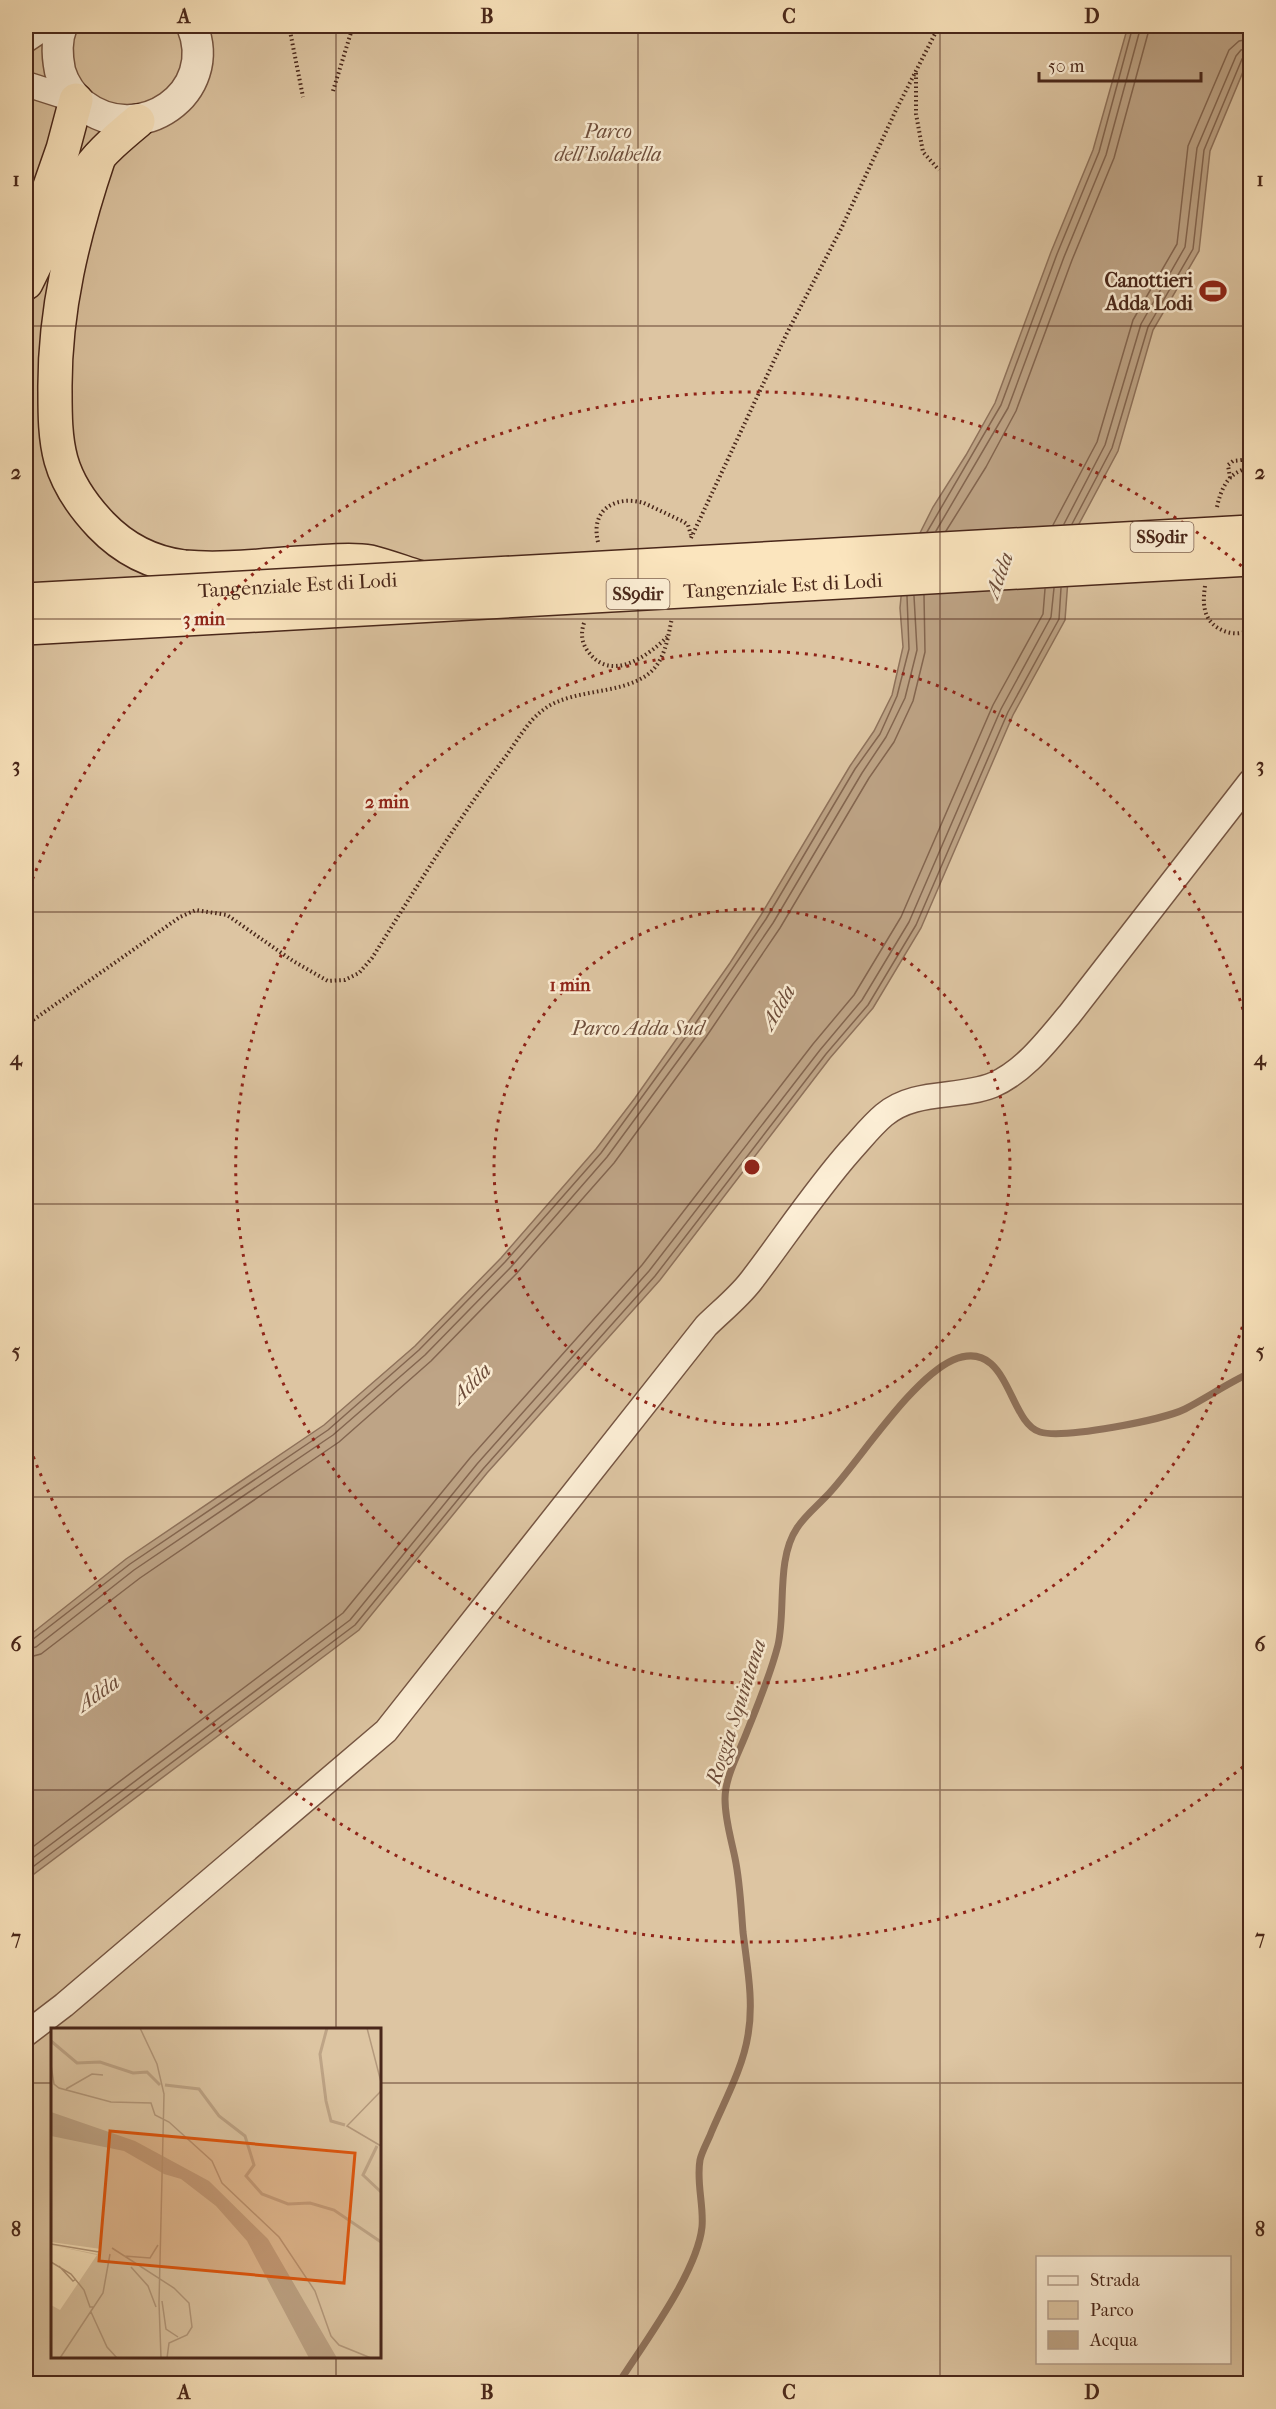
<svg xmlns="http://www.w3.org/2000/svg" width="1276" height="2409" font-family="'IM FELL French Canon',serif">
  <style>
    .green { fill: #ddc5a2; stroke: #93765e; stroke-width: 1.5; fill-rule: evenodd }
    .water { fill: #bea486; stroke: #8f725b; stroke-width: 1.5 }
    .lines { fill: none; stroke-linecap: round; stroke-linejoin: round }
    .shore { stroke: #846650; stroke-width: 1.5 }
    .stream { stroke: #8f725b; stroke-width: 7 }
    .minor-casing { stroke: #765643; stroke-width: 27 }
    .tertiary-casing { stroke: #765643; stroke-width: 33 }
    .trunk-casing { stroke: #49271a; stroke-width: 36 }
    .path { stroke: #49271a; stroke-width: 4; stroke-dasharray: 1.5 3; stroke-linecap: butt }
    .minor { stroke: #fceed5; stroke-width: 24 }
    .tertiary { stroke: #fceed5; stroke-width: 30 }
    .trunk { stroke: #fbe5be; stroke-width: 33 }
    .trunk-bridge-casing { stroke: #49271a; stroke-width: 36; stroke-linecap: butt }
    .path-bridge { stroke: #49271a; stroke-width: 4; stroke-dasharray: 1.5 3; stroke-linecap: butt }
    .trunk-bridge { stroke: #fbe5be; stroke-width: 33 }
    .grid { fill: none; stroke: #49271a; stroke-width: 1.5; stroke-opacity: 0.55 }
    .ring { fill: none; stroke: #8f2418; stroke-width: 3; stroke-dasharray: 3 6 }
    .labels { text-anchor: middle; stroke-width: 5; stroke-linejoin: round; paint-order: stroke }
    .shield { fill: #fceed5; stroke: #7f6352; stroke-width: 1.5 }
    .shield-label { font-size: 18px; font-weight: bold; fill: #49271a }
    .park-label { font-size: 20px; font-style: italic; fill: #6e4e3c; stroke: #fceed5 }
    .poi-label { font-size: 20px; font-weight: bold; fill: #49271a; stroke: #fceed5; text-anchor: end }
    .street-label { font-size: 20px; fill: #49271a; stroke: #fceed5 }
    .water-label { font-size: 21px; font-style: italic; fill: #6c4c3a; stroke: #fceed5 }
    .inset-river { fill: none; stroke: #bea486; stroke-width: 3 }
    .inset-road { fill: none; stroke: #b4997c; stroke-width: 1.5 }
    .view { fill: #e0560d; fill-opacity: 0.15; stroke: #e0560d; stroke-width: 3 }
    .inset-edge { fill: none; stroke: #49271a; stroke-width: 3 }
    .centre { fill: #8f2418; stroke: #fceed5; stroke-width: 3 }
    .ring-label { font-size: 18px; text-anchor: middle; font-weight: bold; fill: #8f2418; stroke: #fceed5; stroke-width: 5; stroke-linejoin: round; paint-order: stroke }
    .neatline { fill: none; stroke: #49271a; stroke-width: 2 }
    .grid-label { font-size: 20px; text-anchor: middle; font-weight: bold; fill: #49271a }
  </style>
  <rect width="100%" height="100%" fill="#fbe5be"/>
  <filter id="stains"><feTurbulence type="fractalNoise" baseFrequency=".00333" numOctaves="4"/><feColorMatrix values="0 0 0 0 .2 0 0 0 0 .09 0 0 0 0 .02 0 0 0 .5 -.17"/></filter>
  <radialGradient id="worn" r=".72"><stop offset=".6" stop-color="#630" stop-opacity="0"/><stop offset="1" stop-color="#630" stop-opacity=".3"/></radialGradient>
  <path class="green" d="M26 26H1250V2383H26ZM52 2030H380V2356H52ZM1038 2258H1230V2362H1038Z"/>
  <polygon class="water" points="1128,26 1250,26 1250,55 1210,151 1199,251 1153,330 1118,451 1071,539 1065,620 1013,715 921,928 873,1008 830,1058 660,1280 487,1473 359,1630 26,1880 26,1638 126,1559 324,1425 415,1346 501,1258 596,1149 635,1098 730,963 761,915 850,766 874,731 892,695 903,647 900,608 904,565 933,507 966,455 995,403 1051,252 1093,150"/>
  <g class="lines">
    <g class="shore">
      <polyline points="1064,524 1105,445 1141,324 1185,247 1197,148 1236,56 1241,50 1250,48"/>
      <polyline points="1072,524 1112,448 1148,327 1193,249 1204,150 1242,59 1250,55"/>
      <polyline points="1053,525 1097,442 1133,320 1177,244 1188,146 1229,50 1239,41 1250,39"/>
      <polyline points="936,531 1008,408 1064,257 1106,155 1141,26"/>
      <polyline points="946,531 986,467 1016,411 1072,260 1114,158 1150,26"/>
      <polyline points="927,532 1001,405 1057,254 1099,152 1133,26"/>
      <polyline points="26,1642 32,1640 130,1564 328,1430 419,1350 505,1262 601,1153 693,1027 766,919 855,769 880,734 897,696 909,649 907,596"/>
      <polyline points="26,1649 36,1647 134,1570 333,1435 425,1355 511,1267 607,1157 699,1032 773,923 862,773 886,737 905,698 917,650 914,596"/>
      <polyline points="26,1658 41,1654 140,1578 339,1442 431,1361 517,1273 614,1163 706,1037 780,928 869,778 894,742 913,701 925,652 924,595"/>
      <polyline points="26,1852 343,1613 470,1458 642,1265 813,1044 854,995 901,917 993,705 1043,614 1045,589"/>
      <polyline points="26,1863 350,1620 477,1464 649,1271 820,1050 862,1000 909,922 1001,709 1051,617 1054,588"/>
      <polyline points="26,1872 355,1625 483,1469 655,1276 826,1054 868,1005 916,925 1008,712 1059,619 1061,588"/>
    </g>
    <path class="stream" d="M618 2384C644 2343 697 2273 702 2227 704 2205 696 2182 700 2160 702 2151 708 2141 711 2133 724 2102 743 2068 748 2035 754 2001 747 1966 743 1932 741 1907 740 1882 735 1858 731 1838 725 1820 725 1799 725 1776 740 1751 748 1729 759 1702 771 1673 778 1645 786 1610 776 1559 797 1528 806 1514 821 1503 832 1490 863 1455 913 1378 953 1360 1009 1336 1008 1423 1040 1432 1064 1439 1163 1420 1185 1409 1208 1397 1228 1383 1250 1373"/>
    <defs>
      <g id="minor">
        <polyline points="26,40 47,26"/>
        <polyline points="26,84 76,100"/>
        <path d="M26 2034 64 2005 386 1731 706 1326C720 1312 738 1298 751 1281 784 1238 814 1192 850 1151 861 1139 872 1125 884 1115 915 1089 958 1099 993 1085 1025 1071 1047 1041 1069 1015L1250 782"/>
      </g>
      <path id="tertiary" d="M62 26C56 40 57 56 60 71 64 84 72 96 83 105 139 148 220 93 192 26"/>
      <g id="trunk">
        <path d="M99 157C73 234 54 311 55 392 55 414 55 438 61 460 68 485 83 506 101 525 124 549 151 563 184 567 227 571 273 564 316 562 334 561 353 559 370 562 386 566 402 572 418 577"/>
        <polyline points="34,232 63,149 76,100"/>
        <path d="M26 283C45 245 63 204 88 170 102 151 120 136 138 121"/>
      </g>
    </defs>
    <use href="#minor" class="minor-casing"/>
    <use href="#tertiary" class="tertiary-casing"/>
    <use href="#trunk" class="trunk-casing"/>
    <g class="path">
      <polyline points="289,26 303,97"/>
      <polyline points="916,73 916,114 923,152 939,170"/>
      <polyline points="333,91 353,26"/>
      <polyline points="1230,478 1228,465 1233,461 1250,459"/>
      <polyline points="644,503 684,522 688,525 691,535"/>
      <path d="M1217 507C1221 488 1229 471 1250 468"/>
      <polyline points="691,538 787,333 841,229 896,110 939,26"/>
      <path d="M1205 586C1204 594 1203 602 1205 610 1209 629 1233 639 1250 630"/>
      <path d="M584 623C581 632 581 641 587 650 609 683 646 658 667 637"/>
      <path d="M26 1025 180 917 196 910 227 915 293 961 328 981 345 980 359 973 372 958C415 890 457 820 506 756 517 741 528 721 543 710 576 684 642 699 661 658 667 646 669 632 672 618"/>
    </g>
    <use href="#minor" class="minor"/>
    <use href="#tertiary" class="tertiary"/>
    <use href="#trunk" class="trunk"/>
    <defs>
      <g id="trunk-bridge">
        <path id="s1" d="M26 600 1250 532"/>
        <path id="s2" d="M26 628 1250 559"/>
      </g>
    </defs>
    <use href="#trunk-bridge" class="trunk-bridge-casing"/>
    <path class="path-bridge" d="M598 542C590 509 616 495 644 503"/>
    <use href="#trunk-bridge" class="trunk-bridge"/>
  </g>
  <path class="grid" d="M336 26V2030M638 26V2384M940 26V2384M26 326H1250M26 619H1250M26 912H1250M26 1204H1250M26 1497H1250M26 1790H1250M26 2083H52M380 2083H1250M336 2356V2384"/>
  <g class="ring">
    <circle cx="752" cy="1167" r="258"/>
    <path d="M1250 1301A516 516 0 1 1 1250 1033"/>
    <path d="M1250 1761A775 775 0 0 1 26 1438M26 896A775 775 0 0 1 1250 573"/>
  </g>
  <defs>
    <symbol id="stadium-bare" viewBox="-9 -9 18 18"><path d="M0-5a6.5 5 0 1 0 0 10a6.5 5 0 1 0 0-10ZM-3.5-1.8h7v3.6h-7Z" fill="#8f2418" stroke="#fceed5" stroke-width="2.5" paint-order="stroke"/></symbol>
  </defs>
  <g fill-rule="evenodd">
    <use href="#stadium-bare" x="1194" y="272" width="38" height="38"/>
  </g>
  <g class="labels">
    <g class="shield">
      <rect x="1130.5" y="522" width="63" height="30" rx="4.5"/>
      <rect x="606.5" y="579" width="63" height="30" rx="4.5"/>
    </g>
    <g class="shield-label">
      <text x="1162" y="543">SS9dir</text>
      <text x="638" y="600">SS9dir</text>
    </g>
    <g class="park-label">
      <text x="608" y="138">Parco<tspan x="608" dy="23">dell'Isolabella</tspan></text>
      <text x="638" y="1035">Parco Adda Sud</text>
    </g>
    <g class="poi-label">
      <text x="1193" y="287">Canottieri<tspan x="1193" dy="23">Adda Lodi</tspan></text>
    </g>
    <g class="street-label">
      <text dy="7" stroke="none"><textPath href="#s1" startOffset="272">Tangenziale Est di Lodi</textPath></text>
      <text dy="7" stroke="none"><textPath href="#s2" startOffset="758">Tangenziale Est di Lodi</textPath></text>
    </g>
    <g class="water-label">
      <text transform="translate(999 575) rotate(-70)" y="7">Adda</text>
      <text transform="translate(778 1007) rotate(-59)" y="7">Adda</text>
      <text transform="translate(471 1383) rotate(-45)" y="7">Adda</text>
      <text transform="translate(98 1693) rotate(-35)" y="7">Adda</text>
      <text transform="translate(736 1712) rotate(-72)" y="7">Roggia Squintana</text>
    </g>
  </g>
  <g transform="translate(51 2028)">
    <rect width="330" height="330" fill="#fbe5be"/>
    <path d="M0 0H330V330H0V277L9 282 46 227 0 217 46 226 50 221 0 214Z" fill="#ddc5a2"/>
    <path d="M0 84 84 113 158 153 217 211 286 330H258L196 213 165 178 130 151 113 146 73 123 0 108Z" fill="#bea486"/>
    <path class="inset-river" d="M276 0 269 26 275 73 280 93 294 97M0 13 26 35 49 34 82 45 96 44 109 57M114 57 148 61 168 88 194 108 203 137 195 148 211 166 237 176 259 175 283 182 330 214M326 118 312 147 330 164"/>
    <path class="inset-road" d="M89 0 106 36 113 66 108 275 110 330M316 0 330 54M0 37 3 56 8 60 60 74 100 75 104 87 118 94 161 133 171 155 228 209 264 263 280 308 288 317 320 330M15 61 41 46 52 47M330 63 296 98 330 118M0 216 48 224M61 220 123 260 138 275 141 299 136 307 118 315 116 330M73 228 99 230 107 217M0 234 20 246 33 262 39 279H43M8 238 22 253 25 251M80 239 97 258 105 279M111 273 115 301 127 309M40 284 56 319 66 330M9 330 52 265 59 226"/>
    <path class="view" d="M59 103 304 125 293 255 48 233Z"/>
    <rect width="330" height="330" class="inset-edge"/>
  </g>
  <circle cx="752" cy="1167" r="9" class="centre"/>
  <g class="ring-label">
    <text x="204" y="625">3 min</text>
    <text x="387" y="808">2 min</text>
    <text x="570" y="991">1 min</text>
  </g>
  <rect width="1276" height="2409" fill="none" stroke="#fbe5be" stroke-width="66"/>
  <rect x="1036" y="2256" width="195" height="108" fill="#fceed5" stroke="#b49e8a" stroke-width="1.5"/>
  <rect x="1048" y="2276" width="30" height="9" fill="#fceed5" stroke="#b49e8a" stroke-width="1.5"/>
  <text x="1090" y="2286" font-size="18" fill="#49271a">Strada</text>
  <rect x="1048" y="2301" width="30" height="18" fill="#ddc5a2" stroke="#b49e8a" stroke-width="1.5"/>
  <text x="1090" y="2316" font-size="18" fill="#49271a">Parco</text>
  <rect x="1048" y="2331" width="30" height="18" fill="#bea486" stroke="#b49e8a" stroke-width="1.5"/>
  <text x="1090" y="2346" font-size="18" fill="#49271a">Acqua</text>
  <path d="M1039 72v9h162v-9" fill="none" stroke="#49271a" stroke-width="3"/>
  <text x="1048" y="72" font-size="18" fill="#49271a" stroke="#fceed5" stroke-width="4.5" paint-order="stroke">50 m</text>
  <rect x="33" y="33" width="1210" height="2343" class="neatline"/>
  <g class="grid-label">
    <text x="184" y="23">A</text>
    <text x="487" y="23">B</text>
    <text x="789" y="23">C</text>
    <text x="1092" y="23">D</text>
    <text x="16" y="186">1</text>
    <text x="1260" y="186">1</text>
    <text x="16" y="479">2</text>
    <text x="1260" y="479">2</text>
    <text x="16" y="772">3</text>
    <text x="1260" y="772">3</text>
    <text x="16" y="1065">4</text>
    <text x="1260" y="1065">4</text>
    <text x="16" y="1358">5</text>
    <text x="1260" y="1358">5</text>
    <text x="16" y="1651">6</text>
    <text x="1260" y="1651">6</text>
    <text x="16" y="1944">7</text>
    <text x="1260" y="1944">7</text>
    <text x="16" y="2236">8</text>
    <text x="1260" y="2236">8</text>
    <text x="184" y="2399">A</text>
    <text x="487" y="2399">B</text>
    <text x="789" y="2399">C</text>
    <text x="1092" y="2399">D</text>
  </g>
  <rect width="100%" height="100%" filter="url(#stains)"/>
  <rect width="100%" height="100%" fill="url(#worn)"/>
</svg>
